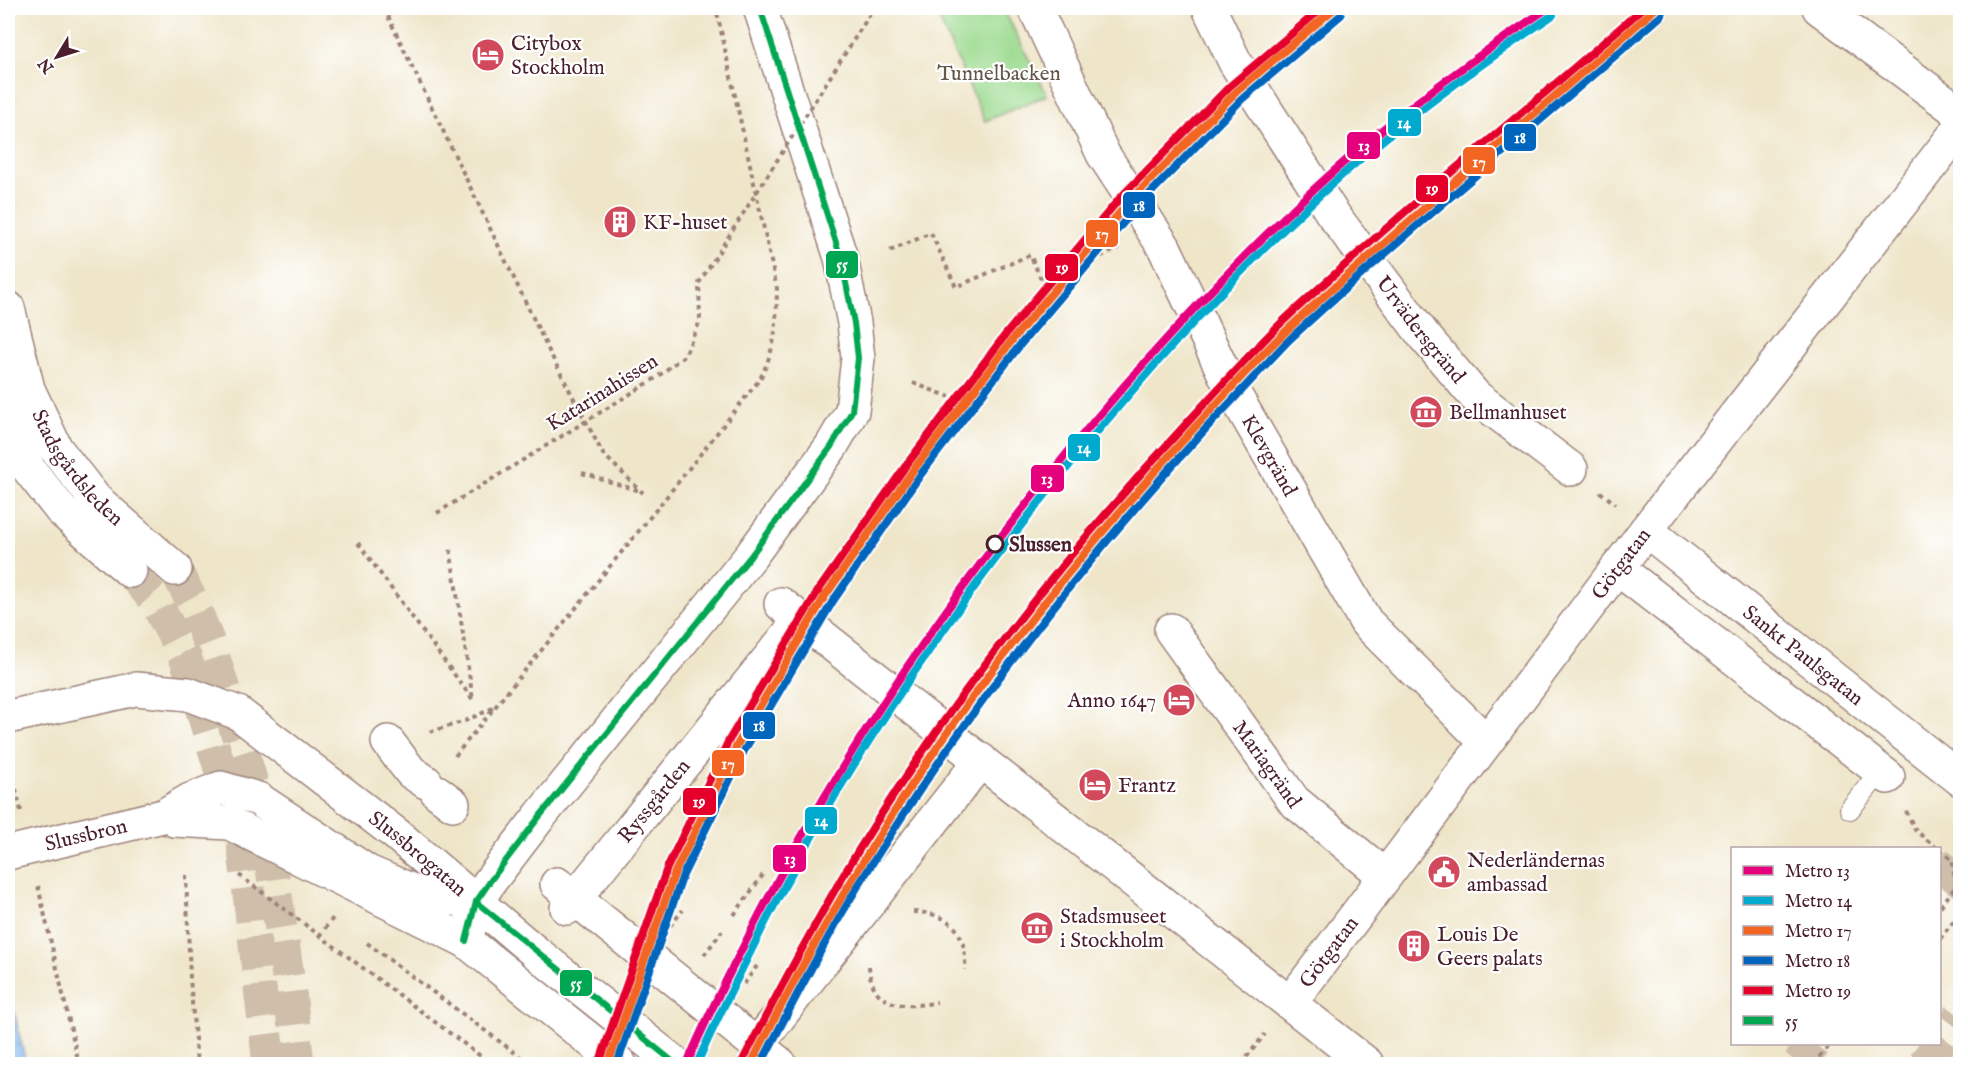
<svg xmlns="http://www.w3.org/2000/svg" width="1968" height="1072" font-family="'IM FELL English',serif">
  <style>
    .park { fill: #9ddb90; stroke: #747d5e; stroke-width: 1.5 }
    .water { fill: url(#water-waves); stroke: #626a8b; stroke-width: 1.5 }
    .lines { fill: none; stroke-linecap: round; stroke-linejoin: round }
    .secondary-tunnel { stroke: #cebeaa; stroke-width: 33; stroke-dasharray: 33 16; stroke-linecap: butt }
    .highway-tunnel { stroke: #cebeaa; stroke-width: 33; stroke-dasharray: 33 16; stroke-linecap: butt }
    .lane-casing { stroke: #9c827a; stroke-width: 22 }
    .street-casing { stroke: #9c827a; stroke-width: 36 }
    .secondary-casing { stroke: #9c827a; stroke-width: 36 }
    .path { stroke: #9c827a; stroke-width: 4; stroke-dasharray: 4.5 4.5; stroke-linecap: butt }
    .lane { stroke: #fff; stroke-width: 20 }
    .street { stroke: #fff; stroke-width: 33 }
    .secondary { stroke: #fff; stroke-width: 33 }
    .secondary-bridge-casing { stroke: #9c827a; stroke-width: 36; stroke-linecap: butt }
    .path-bridge { stroke: #9c827a; stroke-width: 4; stroke-dasharray: 4.5 4.5; stroke-linecap: butt }
    .secondary-bridge { stroke: #fff; stroke-width: 33 }
    .bus-1-casing { stroke: #fff; stroke-width: 10 }
    .bus-1 { stroke: #00a651; stroke-width: 6 }
    .metro-1-casing { stroke: #fff; stroke-width: 12 }
    .metro-2-casing { stroke: #fff; stroke-width: 12 }
    .metro-3-casing { stroke: #fff; stroke-width: 12 }
    .metro-4-casing { stroke: #fff; stroke-width: 12 }
    .metro-5-casing { stroke: #fff; stroke-width: 12 }
    .metro-1 { stroke: #e5007d; stroke-width: 8 }
    .metro-2 { stroke: #00a9ce; stroke-width: 8 }
    .metro-3 { stroke: #f26522; stroke-width: 8 }
    .metro-4 { stroke: #0065bd; stroke-width: 8 }
    .metro-5 { stroke: #e4002b; stroke-width: 8 }
    .stop-dot { fill: #fff; stroke: #4a1f2b; stroke-width: 3 }
    .labels { text-anchor: middle; stroke-width: 4.5; stroke-linejoin: round; paint-order: stroke }
    .poi-label { font-size: 21px; fill: #4a1f2b; stroke: #fff; text-anchor: start }
    .park-label { font-size: 21px; fill: #635749; stroke: #fff }
    .street-label { font-size: 21px; fill: #4a1f2b; stroke: #fff }
    .stop-label { font-size: 21px; font-weight: bold; fill: #4a1f2b; stroke: #fff; text-anchor: start }
    .line-badge { stroke: #fff; stroke-width: 2 }
    .badge-label { font-size: 16px; text-anchor: middle; font-weight: bold; fill: #fff }
  </style>
  <defs>
    <pattern id="water-waves" width="16" height="10" patternUnits="userSpaceOnUse" patternTransform="scale(1.5)"><rect width="16" height="10" fill="#7ab4eb"/><path d="M0 5q4-4 8 0t8 0" fill="none" stroke="#6692bf"/></pattern>
  </defs>
  <rect width="100%" height="100%" fill="#fff"/>
  <filter id="ink" filterUnits="userSpaceOnUse"><feTurbulence type="fractalNoise" baseFrequency=".0167" numOctaves="2"/><feDisplacementMap in="SourceGraphic" scale="12" xChannelSelector="R" yChannelSelector="G"/><feConvolveMatrix kernelMatrix="1 2 1 2 8 2 1 2 1" color-interpolation-filters="sRGB"/></filter>
  <filter id="wash" filterUnits="userSpaceOnUse"><feTurbulence type="fractalNoise" baseFrequency=".008" numOctaves="4" result="noise"/><feDisplacementMap in="SourceGraphic" scale="24" xChannelSelector="R" yChannelSelector="G"/><feGaussianBlur stdDeviation="1.35" result="paint"/><feColorMatrix in="noise" values="0 0 0 0 0 0 0 0 0 0 0 0 0 0 0 0 0 1.4 0 .05"/><feComposite in="paint" operator="in"/></filter>
  <g filter="url(#wash)">
    <rect width="100%" height="100%" fill="#efe6ca"/>
    <polygon class="park" points="934,8 1003,8 1047,95 985,121"/>
    <polygon class="water" points="8,994 10,994 26,1064 8,1064"/>
  </g>
  <g filter="url(#ink)">
    <g class="lines">
      <g class="secondary-tunnel">
        <polyline points="175,569 192,601 212,651 266,829 289,983 298,1064"/>
        <polyline points="130,571 154,599 186,659 243,842 269,1064"/>
        <polyline points="1940,886 1960,860"/>
        <polyline points="1798,1064 1815,1044"/>
      </g>
      <polyline class="highway-tunnel" points="1924,1064 1960,1016"/>
      <defs>
        <polyline id="lane" points="1850,809 1881,771"/>
        <g id="street">
          <path id="s1" d="M1035 8 1103 154 1164 247 1232 390 1366 622 1486 742"/>
          <path id="s2" d="M1209 8 1235 62 1332 213 1424 336 1475 396 1571 469"/>
          <polyline points="1819,8 1960,113"/>
          <path id="s3" d="M1646 530 1960 779"/>
          <polyline points="1617,568 1888,777"/>
          <polyline points="781,604 1367,1064"/>
          <path id="s4" d="M1171 630 1294 801 1385 876"/>
          <polyline points="388,742 411,772 426,782"/>
          <polyline points="437,792 453,804"/>
          <polyline points="163,816 190,800 221,788 258,799 368,872 422,895 476,902"/>
          <polyline points="557,884 780,1064"/>
          <path id="s5" d="M567 908 801 619"/>
          <polyline points="466,941 476,902 491,880 540,816 750,557 831,447 852,411 858,358 854,323 841,258 760,8"/>
          <path id="s6" d="M1290 1003 1646 530 1960 128"/>
          <polyline points="756,1046 981,760"/>
        </g>
        <g id="secondary">
          <path id="s7" d="M8 308 28 389 56 449 95 499 175 569"/>
          <polyline points="8,408 28,468 61,510 130,571"/>
          <path id="s8" d="M8 717 136 689 188 694 238 713 396 834 534 951 676 1064"/>
          <polyline points="163,816 174,820 229,823 466,941 620,1064"/>
        </g>
      </defs>
      <use href="#lane" class="lane-casing"/>
      <use href="#street" class="street-casing"/>
      <use href="#secondary" class="secondary-casing"/>
      <g class="path">
        <polyline points="384,8 549,351 603,454 643,493"/>
        <polyline points="890,251 931,233 956,287 1030,255 1043,283 1119,248"/>
        <polyline points="913,383 950,397"/>
        <polyline points="582,473 643,492"/>
        <polyline points="1600,492 1616,504"/>
        <polyline points="358,543 473,700 450,548"/>
        <polyline points="430,732 465,721 493,708"/>
        <polyline points="8,754 21,811"/>
        <path d="M455 756 660 505 760 379C777 344 776 327 777 289L716 8"/>
        <polyline points="1906,811 1916,831 1937,848"/>
        <polyline points="1940,850 1952,860 1956,886 1940,907"/>
        <polyline points="186,875 190,978 197,1064"/>
        <polyline points="239,875 491,1064"/>
        <polyline points="38,886 79,1064"/>
        <path d="M913 912C952 913 967 932 965 970"/>
        <polyline points="734,915 765,872"/>
        <polyline points="670,926 683,910"/>
        <polyline points="319,936 333,918"/>
        <polyline points="1940,939 1960,912"/>
        <polyline points="367,943 530,1064"/>
        <polyline points="704,955 722,931"/>
        <path d="M869 966C871 1008 904 1009 937 1002"/>
        <polyline points="744,984 757,966"/>
        <polyline points="1241,1064 1265,1034"/>
        <polyline points="1813,1064 1831,1044"/>
      </g>
      <use href="#lane" class="lane"/>
      <use href="#street" class="street"/>
      <use href="#secondary" class="secondary"/>
      <defs>
        <g id="secondary-bridge">
          <path id="s9" d="M8 853 163 816"/>
        </g>
      </defs>
      <use href="#secondary-bridge" class="secondary-bridge-casing"/>
      <polyline class="path-bridge" points="437,513 656,378 685,355 700,321 699,283 874,8"/>
      <use href="#secondary-bridge" class="secondary-bridge"/>
      <defs>
        <g id="bus-1">
          <polyline points="476,902 676,1064"/>
          <polyline points="466,941 476,902 491,880 540,816 750,557 831,447 852,411 858,358 854,323 841,258 760,8"/>
        </g>
      </defs>
      <use href="#bus-1" class="bus-1-casing"/>
      <use href="#bus-1" class="bus-1"/>
      <defs>
        <path id="metro-1" d="M687 1064C704 1023 724 984 744 945 845 742 976 556 1125 385 1198 302 1275 221 1359 149 1419 98 1483 52 1548 8"/>
        <path id="metro-2" d="M697 1064C710 1033 726 1002 741 971 771 909 804 849 839 789 926 645 1027 511 1137 385 1208 304 1283 225 1365 155 1425 104 1488 59 1553 15"/>
        <g id="metro-3">
          <polyline points="608,1064 675,872 737,745 825,596 914,469 1013,339 1127,204 1236,92 1335,8"/>
          <path d="M751 1064C782 1003 814 943 849 885 947 719 1067 566 1197 425 1226 394 1254 362 1284 333 1315 303 1347 276 1379 248 1470 167 1565 89 1656 8"/>
        </g>
        <g id="metro-4">
          <polyline points="617,1064 683,875 745,749 833,601 921,474 1020,345 1134,210 1242,99 1341,15"/>
          <path d="M761 1064C792 1004 823 944 858 886 960 720 1078 567 1210 424 1236 397 1261 369 1287 342 1319 311 1353 282 1386 253 1477 173 1571 95 1662 15"/>
        </g>
        <g id="metro-5">
          <path d="M743 1060C774 1000 806 940 840 881 938 716 1057 563 1187 423 1217 390 1247 357 1278 326 1308 297 1341 269 1372 241 1461 162 1554 87 1643 8"/>
          <polyline points="600,1061 667,868 729,740 818,591 907,464 1006,334 1120,198 1230,86 1322,8"/>
        </g>
      </defs>
      <use href="#metro-1" class="metro-1-casing"/>
      <use href="#metro-2" class="metro-2-casing"/>
      <use href="#metro-3" class="metro-3-casing"/>
      <use href="#metro-4" class="metro-4-casing"/>
      <use href="#metro-5" class="metro-5-casing"/>
      <use href="#metro-1" class="metro-1"/>
      <use href="#metro-2" class="metro-2"/>
      <use href="#metro-3" class="metro-3"/>
      <use href="#metro-4" class="metro-4"/>
      <use href="#metro-5" class="metro-5"/>
    </g>
  </g>
  <defs>
    <symbol id="hotel-disc" viewBox="-11 -11 22 22"><circle r="9.5" fill="#d1495b" stroke="#fff"/><path d="M-6-4.5h1.5V1H6V5H4.5V3h-9V5H-6ZM-4 0a1.8 1.8 0 1 1 3.6 0ZM.5 0V-2.5h3Q6-2.5 6 0Z" fill="#fff"/></symbol>
    <symbol id="building-disc" viewBox="-11 -11 22 22"><circle r="9.5" fill="#d1495b" stroke="#fff"/><path d="M-4-6H4V6H1V3H-1V6H-4ZM-2.5-4.3h1.7v1.8h-1.7ZM.8-4.3h1.7v1.8H.8ZM-2.5-1h1.7V.8h-1.7ZM.8-1h1.7V.8H.8Z" fill="#fff"/></symbol>
    <symbol id="museum-disc" viewBox="-11 -11 22 22"><circle r="9.5" fill="#d1495b" stroke="#fff"/><path d="M0-6L6-3V-2H-6V-3ZM-5-1h2V3h-2ZM-1-1h2V3h-2ZM3-1h2V3H3ZM-6 4H6V6H-6Z" fill="#fff"/></symbol>
    <symbol id="civic-disc" viewBox="-11 -11 22 22"><circle r="9.5" fill="#d1495b" stroke="#fff"/><path d="M-.6-6.5H3V-4.5H.6V-3L4-1V1h2V6H-6V1h2V-1L-.6-3ZM-1.2 2.5V6h2.4V2.5Z" fill="#fff"/></symbol>
  </defs>
  <g fill-rule="evenodd">
    <use href="#hotel-disc" x="469" y="36" width="38" height="38"/>
    <use href="#building-disc" x="601" y="203" width="38" height="38"/>
    <use href="#museum-disc" x="1407" y="393" width="38" height="38"/>
    <use href="#hotel-disc" x="1160" y="681" width="38" height="38"/>
    <use href="#hotel-disc" x="1076" y="766" width="38" height="38"/>
    <use href="#civic-disc" x="1425" y="853" width="38" height="38"/>
    <use href="#museum-disc" x="1018" y="909" width="38" height="38"/>
    <use href="#building-disc" x="1395" y="927" width="38" height="38"/>
  </g>
  <circle class="stop-dot" cx="995" cy="544" r="8"/>
  <g class="labels">
    <g class="poi-label">
      <text x="511" y="50">Citybox<tspan x="511" dy="24">Stockholm</tspan></text>
      <text x="643" y="229">KF-huset</text>
      <text x="1449" y="419">Bellmanhuset</text>
      <text x="1156" y="707" text-anchor="end">Anno 1647</text>
      <text x="1118" y="792">Frantz</text>
      <text x="1467" y="867">Nederländernas<tspan x="1467" dy="24">ambassad</tspan></text>
      <text x="1060" y="923">Stadsmuseet<tspan x="1060" dy="24">i Stockholm</tspan></text>
      <text x="1437" y="941">Louis De<tspan x="1437" dy="24">Geers palats</tspan></text>
    </g>
    <g class="park-label">
      <text x="999" y="80">Tunnelbacken</text>
    </g>
    <g class="street-label">
      <text dy="7" stroke="none"><textPath href="#s2" startOffset="386">Urvädersgränd</textPath></text>
      <text transform="translate(602 392) rotate(-32)" y="7">Katarinahissen</text>
      <text dy="7" stroke="none"><textPath href="#s1" startOffset="506">Klevgränd</textPath></text>
      <text dy="7" stroke="none"><textPath href="#s7" startOffset="177">Stadsgårdsleden</textPath></text>
      <text dy="7" stroke="none"><textPath href="#s6" startOffset="550">Götgatan</textPath></text>
      <text dy="7" stroke="none"><textPath href="#s3" startOffset="201">Sankt Paulsgatan</textPath></text>
      <text dy="7" stroke="none"><textPath href="#s4" startOffset="165">Mariagränd</textPath></text>
      <text dy="7" stroke="none"><textPath href="#s5" startOffset="138">Ryssgården</textPath></text>
      <text dy="7" stroke="none"><textPath href="#s9" startOffset="80">Slussbron</textPath></text>
      <text dy="7" stroke="none"><textPath href="#s8" startOffset="465">Slussbrogatan</textPath></text>
      <text dy="7" stroke="none"><textPath href="#s6" startOffset="64">Götgatan</textPath></text>
    </g>
    <g class="stop-label">
      <text x="1009" y="551">Slussen</text>
    </g>
  </g>
  <g class="line-badge">
    <rect x="1387" y="108" width="35" height="29" rx="6" fill="#00a9ce"/>
    <rect x="1503" y="123" width="34" height="29" rx="6" fill="#0065bd"/>
    <rect x="1346" y="131" width="35" height="29" rx="6" fill="#e5007d"/>
    <rect x="1462" y="146" width="34" height="29" rx="6" fill="#f26522"/>
    <rect x="1415" y="174" width="34" height="29" rx="6" fill="#e4002b"/>
    <rect x="1122" y="191" width="34" height="28" rx="6" fill="#0065bd"/>
    <rect x="1085" y="219" width="34" height="29" rx="6" fill="#f26522"/>
    <rect x="825" y="250" width="34" height="29" rx="6" fill="#00a651"/>
    <rect x="1044" y="253" width="35" height="29" rx="6" fill="#e4002b"/>
    <rect x="1067" y="433" width="34" height="29" rx="6" fill="#00a9ce"/>
    <rect x="1030" y="464" width="35" height="29" rx="6" fill="#e5007d"/>
    <rect x="742" y="711" width="34" height="29" rx="6" fill="#0065bd"/>
    <rect x="711" y="749" width="34" height="28" rx="6" fill="#f26522"/>
    <rect x="682" y="787" width="35" height="29" rx="6" fill="#e4002b"/>
    <rect x="804" y="806" width="34" height="29" rx="6" fill="#00a9ce"/>
    <rect x="772" y="844" width="35" height="29" rx="6" fill="#e5007d"/>
    <rect x="559" y="969" width="34" height="28" rx="6" fill="#00a651"/>
  </g>
  <g class="badge-label">
    <text x="1404" y="128">14</text>
    <text x="1520" y="143">18</text>
    <text x="1364" y="151">13</text>
    <text x="1479" y="167">17</text>
    <text x="1432" y="194">19</text>
    <text x="1139" y="211">18</text>
    <text x="1102" y="239">17</text>
    <text x="842" y="270">55</text>
    <text x="1062" y="273">19</text>
    <text x="1084" y="453">14</text>
    <text x="1047" y="484">13</text>
    <text x="759" y="731">18</text>
    <text x="728" y="769">17</text>
    <text x="699" y="807">19</text>
    <text x="821" y="826">14</text>
    <text x="790" y="864">13</text>
    <text x="576" y="989">55</text>
  </g>
  <rect width="1968" height="1072" fill="none" stroke="#fff" stroke-width="30"/>
  <rect x="1731" y="847" width="210" height="198" fill="#ffffff" stroke="#b7a5aa" stroke-width="1.5"/>
  <rect x="1743" y="866" width="30" height="9" fill="#e5007d" stroke="#b7a5aa" stroke-width="1.5"/>
  <text x="1785" y="877" font-size="18" fill="#4a1f2b">Metro 13</text>
  <rect x="1743" y="896" width="30" height="9" fill="#00a9ce" stroke="#b7a5aa" stroke-width="1.5"/>
  <text x="1785" y="907" font-size="18" fill="#4a1f2b">Metro 14</text>
  <rect x="1743" y="926" width="30" height="9" fill="#f26522" stroke="#b7a5aa" stroke-width="1.5"/>
  <text x="1785" y="937" font-size="18" fill="#4a1f2b">Metro 17</text>
  <rect x="1743" y="956" width="30" height="9" fill="#0065bd" stroke="#b7a5aa" stroke-width="1.5"/>
  <text x="1785" y="967" font-size="18" fill="#4a1f2b">Metro 18</text>
  <rect x="1743" y="986" width="30" height="9" fill="#e4002b" stroke="#b7a5aa" stroke-width="1.5"/>
  <text x="1785" y="997" font-size="18" fill="#4a1f2b">Metro 19</text>
  <rect x="1743" y="1016" width="30" height="9" fill="#00a651" stroke="#b7a5aa" stroke-width="1.5"/>
  <text x="1785" y="1027" font-size="18" fill="#4a1f2b">55</text>
  <g transform="translate(57 57) rotate(232)" stroke="#ffffff" stroke-width="4.5" paint-order="stroke">
  <path d="M0-4.5L10 22L0 15L-10 22Z" fill="#4a1f2b"/>
  <text y="-9" font-size="16" font-weight="bold" text-anchor="middle" fill="#4a1f2b">N</text>
  </g>
</svg>
